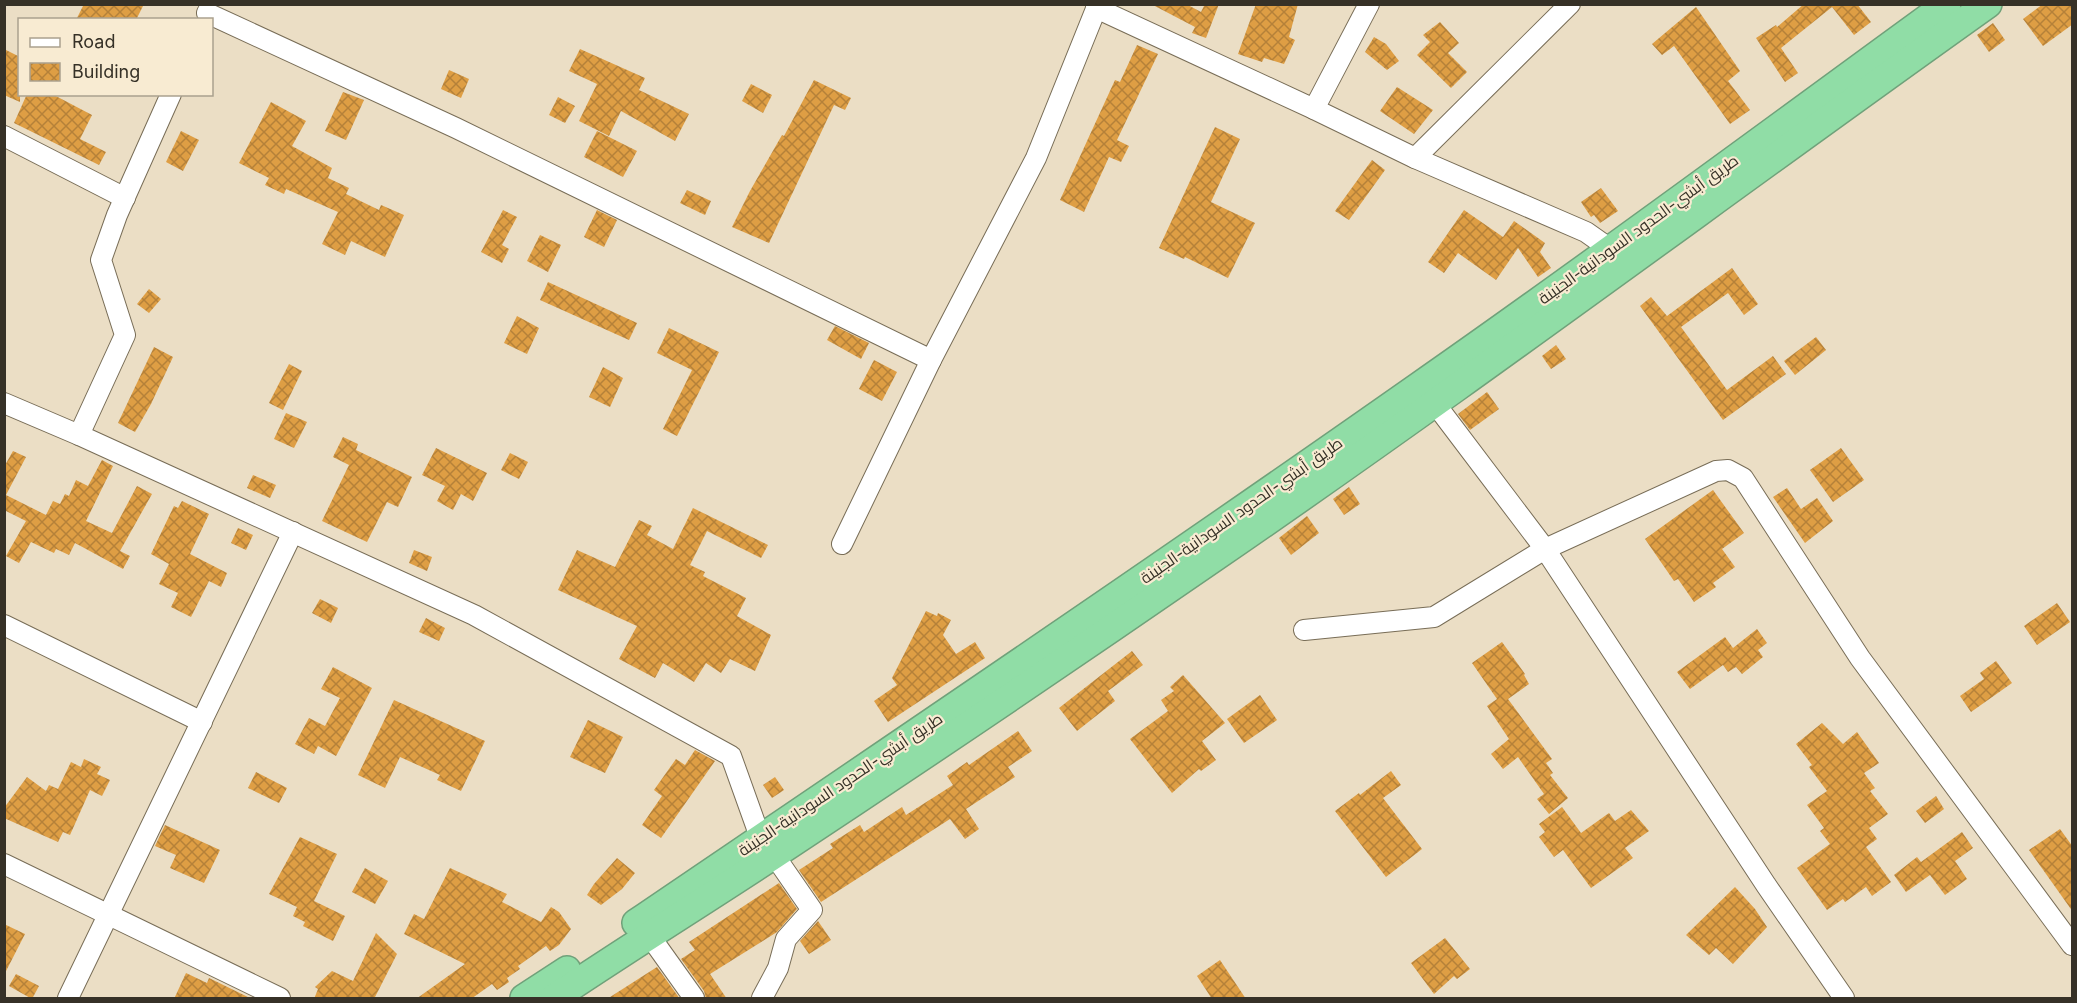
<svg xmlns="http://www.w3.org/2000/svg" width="2077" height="1003" font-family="Inter,Cairo,sans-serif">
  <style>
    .building { fill: url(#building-cross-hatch) }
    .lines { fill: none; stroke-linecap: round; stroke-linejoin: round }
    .minor-casing { stroke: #786d57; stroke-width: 22 }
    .highway-casing { stroke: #70a17a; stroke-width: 30 }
    .minor { stroke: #fff; stroke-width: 20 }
    .highway { stroke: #90dda6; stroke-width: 27 }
    .labels { text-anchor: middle; stroke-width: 4.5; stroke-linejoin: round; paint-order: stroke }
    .street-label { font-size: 16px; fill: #363127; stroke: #f8ebd2 }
  </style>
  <defs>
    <pattern id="building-cross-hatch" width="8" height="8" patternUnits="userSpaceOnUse" patternTransform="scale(1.5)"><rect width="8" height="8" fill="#de9e44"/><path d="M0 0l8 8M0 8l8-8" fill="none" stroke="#b58139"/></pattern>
  </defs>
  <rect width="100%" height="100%" fill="#ebdec5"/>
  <g class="building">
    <polygon points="84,4 144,4 136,20 76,20"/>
    <polygon points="1151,4 1186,4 1201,12 1205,4 1219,4 1206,38 1192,33 1195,27"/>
    <polygon points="1256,4 1298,4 1289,37 1295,40 1284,64 1264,58 1262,62 1238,54"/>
    <polygon points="1804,4 1857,4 1871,22 1854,35 1832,7 1781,48 1798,73 1785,82 1756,38 1776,25 1777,27"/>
    <polygon points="2043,4 2073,4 2073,24 2043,46 2023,19"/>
    <polygon points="1696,7 1740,71 1728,81 1750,110 1730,124 1674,46 1662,55 1652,44"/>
    <polygon points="1440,22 1459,43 1448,53 1467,72 1451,88 1417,55 1430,42 1423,35"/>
    <polygon points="1993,23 2005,40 1989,52 1977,35"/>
    <polygon points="1374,37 1386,44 1399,61 1387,70 1365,52"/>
    <polygon points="1137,45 1158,54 1117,140 1129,146 1121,162 1109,157 1084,212 1060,200 1115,80 1120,82"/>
    <polygon points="4,49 20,57 20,102 4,95"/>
    <polygon points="580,49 645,78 639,90 689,114 675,141 621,111 609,136 579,121 597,84 569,71"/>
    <polygon points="449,70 469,79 461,98 441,89"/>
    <polygon points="814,80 851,98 845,110 834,105 769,243 732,227 750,191 782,135 784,136"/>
    <polygon points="751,84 772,95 763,113 742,101"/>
    <polygon points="1397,87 1433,110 1414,134 1380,111"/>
    <polygon points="343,92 364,100 346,140 325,131"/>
    <polygon points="27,94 52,94 92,115 80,139 106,152 99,165 14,123"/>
    <polygon points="558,97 575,106 565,123 549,115"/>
    <polygon points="271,102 306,121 292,146 332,168 328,178 349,188 346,194 379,210 381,205 404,215 385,257 351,241 345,255 322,244 338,212 286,189 284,194 265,185 269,178 239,163"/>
    <polygon points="1215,127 1240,139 1211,202 1255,223 1228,278 1185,257 1184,259 1159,248"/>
    <polygon points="181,131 199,140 183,171 166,162"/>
    <polygon points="597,131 637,151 623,177 584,157"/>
    <polygon points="1372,160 1385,170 1349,220 1335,211"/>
    <polygon points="1601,188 1618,211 1600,223 1594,215 1591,217 1581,202"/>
    <polygon points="687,190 711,201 705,215 680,203"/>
    <polygon points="503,210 517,217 502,245 509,249 502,263 481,252"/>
    <polygon points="597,210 617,220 604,247 584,237"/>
    <polygon points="1464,210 1503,237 1514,221 1545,243 1540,252 1551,268 1538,277 1518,248 1496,280 1458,253 1444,273 1428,262"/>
    <polygon points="540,235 561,245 548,272 527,261"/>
    <polygon points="1732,268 1758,304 1744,315 1728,293 1681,327 1727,390 1773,356 1786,374 1723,420 1640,306 1651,297 1667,316"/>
    <polygon points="548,282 637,323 629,340 540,300"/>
    <polygon points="149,289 161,299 149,313 137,304"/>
    <polygon points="517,316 539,328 527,354 504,343"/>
    <polygon points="835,326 869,343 861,359 827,340"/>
    <polygon points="669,328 719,352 677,436 663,429 692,370 657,353"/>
    <polygon points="1816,337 1826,350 1795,375 1784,361"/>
    <polygon points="1556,345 1566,359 1551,369 1542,356"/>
    <polygon points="154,347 173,357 151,404 135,432 118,423"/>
    <polygon points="874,360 897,372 882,401 859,389"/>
    <polygon points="289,364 302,371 283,410 269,403"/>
    <polygon points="603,367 623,378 610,407 589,397"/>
    <polygon points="1487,392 1499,409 1470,430 1458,414"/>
    <polygon points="286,413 307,422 294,448 274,439"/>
    <polygon points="343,437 358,444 356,450 412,477 398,507 387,502 367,542 322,521 349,465 333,457"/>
    <polygon points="436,448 487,473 473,501 461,494 453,510 437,501 445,486 422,475"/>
    <polygon points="1841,448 1864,480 1833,502 1810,470"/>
    <polygon points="13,451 26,457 6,495 46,515 53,501 60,504 65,494 69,496 76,480 88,486 102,460 113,466 86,521 112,533 137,486 152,494 120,551 130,556 123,569 75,543 69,555 56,549 54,553 31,542 19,563 6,556 26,521 4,510 4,467"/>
    <polygon points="510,453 528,462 519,479 501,470"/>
    <polygon points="253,475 276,485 270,498 247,488"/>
    <polygon points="1349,487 1360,504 1344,515 1333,499"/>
    <polygon points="1787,488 1801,509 1817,498 1833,521 1805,543 1773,497"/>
    <polygon points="1713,490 1744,533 1722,549 1735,567 1713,583 1716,587 1694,602 1678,579 1674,581 1645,539"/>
    <polygon points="182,501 209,514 190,554 227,573 221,587 209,581 191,617 171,607 178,593 159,584 169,564 151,554 174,506 178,508"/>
    <polygon points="693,508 768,545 761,558 707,531 690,565 705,572 703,576 746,598 737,616 771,635 755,671 730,659 721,673 706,663 694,682 663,663 655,678 619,659 637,626 558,590 577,550 615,567 639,520 652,526 647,535 673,549"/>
    <polygon points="1307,516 1319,533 1291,555 1279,538"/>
    <polygon points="238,528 253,535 246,550 231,543"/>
    <polygon points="414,550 432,557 427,571 409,563"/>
    <polygon points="320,599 338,608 331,623 312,613"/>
    <polygon points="2057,603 2070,622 2037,645 2024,626"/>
    <polygon points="926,611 937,616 938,613 951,620 943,635 956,654 975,642 985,658 888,722 874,701 897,685 892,678"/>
    <polygon points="426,618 445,628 439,641 419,632"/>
    <polygon points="1757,629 1767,643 1758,650 1763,657 1742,674 1736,667 1728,672 1723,665 1690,689 1677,672 1725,637 1733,648"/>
    <polygon points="1502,642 1525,674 1524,675 1529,684 1508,699 1552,759 1546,763 1553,773 1550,775 1568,798 1549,814 1537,799 1544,794 1518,757 1503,769 1491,754 1509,739 1487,706 1497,699 1472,663"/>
    <polygon points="1132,651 1143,665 1108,691 1115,701 1077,731 1059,708"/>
    <polygon points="1996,661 2012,683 1971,712 1960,696 1984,679 1980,673"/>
    <polygon points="333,667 372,688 336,756 318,746 314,754 295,744 309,718 325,726 340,698 321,689"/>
    <polygon points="1183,675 1225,723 1202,741 1216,760 1201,771 1199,769 1172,793 1130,739 1168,711 1161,700 1174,691 1170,687"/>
    <polygon points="1260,695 1277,720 1244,743 1227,719"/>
    <polygon points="394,700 485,741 461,791 437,780 440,775 400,757 385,788 358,775"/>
    <polygon points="588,720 623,737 605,773 570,757"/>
    <polygon points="1822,723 1843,744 1857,732 1879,763 1864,773 1875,788 1870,791 1888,814 1869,828 1877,839 1866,847 1891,882 1872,896 1866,887 1845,902 1843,899 1827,910 1797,868 1830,844 1820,831 1824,828 1807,805 1827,791 1809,767 1812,765 1796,744"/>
    <polygon points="1018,731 1032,751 1008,767 1015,777 966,809 979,829 965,839 950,819 821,902 799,870 833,848 830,844 860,825 864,832 902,807 906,815 953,785 947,776 967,762 969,765"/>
    <polygon points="695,750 715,761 661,838 642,825 662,796 654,790 676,759 685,765"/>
    <polygon points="84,759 101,767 97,774 110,780 102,796 90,790 70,835 63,832 58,842 4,818 4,808 27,777 46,791 49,785 58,789 71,762 81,767"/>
    <polygon points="1391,771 1401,785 1383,798 1422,849 1386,877 1335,811 1359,793 1360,795"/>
    <polygon points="256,772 287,788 279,803 248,788"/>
    <polygon points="775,777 784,790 772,798 763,785"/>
    <polygon points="1936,796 1944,809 1925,823 1916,811"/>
    <polygon points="1562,807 1581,833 1609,813 1615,821 1631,810 1649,831 1625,848 1633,858 1591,888 1563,850 1554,857 1539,837 1545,832 1539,824"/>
    <polygon points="165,825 220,850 204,883 170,868 176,855 155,846"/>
    <polygon points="2060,829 2073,847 2073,912 2029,850"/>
    <polygon points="1962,832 1973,848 1955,861 1967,879 1945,895 1930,875 1906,892 1894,875 1917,857 1921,862"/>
    <polygon points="300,837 337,854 314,901 345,916 333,941 303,926 305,922 293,916 297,907 269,894"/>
    <polygon points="617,858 635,873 622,889 601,905 587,895 594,884"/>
    <polygon points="365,868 388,881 375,904 352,892"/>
    <polygon points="450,868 507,894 502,902 541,922 551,907 559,912 571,929 559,945 550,951 546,946 518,966 520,969 507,978 509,982 497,990 492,984 471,999 416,999 465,964 404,934 414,914 424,919"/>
    <polygon points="779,883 797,909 777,932 710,974 727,999 706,999 704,991 681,959 695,950 689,942"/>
    <polygon points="1735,887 1755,909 1767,927 1733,964 1716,948 1709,955 1686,935"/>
    <polygon points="818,921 831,940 809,954 800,941"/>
    <polygon points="4,924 25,934 4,975"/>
    <polygon points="376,933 397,954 374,999 314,999 318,989 315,987 332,971 353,981"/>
    <polygon points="1445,938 1470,969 1457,979 1454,976 1434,994 1411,963"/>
    <polygon points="1220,960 1246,999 1212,999 1197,976"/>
    <polygon points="657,967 680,999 607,999"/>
    <polygon points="186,973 207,983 209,978 252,999 174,999"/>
    <polygon points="16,974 39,986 32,999 9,986"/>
  </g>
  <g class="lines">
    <defs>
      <g id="minor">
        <polyline points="1096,8 1314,109 1369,4"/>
        <polyline points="207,13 456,128 931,360"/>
        <polyline points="1314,109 1415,158 1570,4"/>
        <polyline points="4,136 125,198"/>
        <polyline points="1415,158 1586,232 1620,256"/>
        <polyline points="1427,393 1545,549 1766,885 1844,998"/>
        <polyline points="4,403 79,435 474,615 731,756 760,837"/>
        <polyline points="79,435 125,335 101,260 117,215 171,94"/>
        <polyline points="842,544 931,360 1036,158 1098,4"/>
        <polyline points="4,625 202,722"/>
        <polyline points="1304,630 1434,617 1545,549 1716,471 1728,470 1743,478 1860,658 2072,945"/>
        <polyline points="4,864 280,998"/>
        <polyline points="649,935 694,998"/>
        <polyline points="68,998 293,532"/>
        <polyline points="762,998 778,968 786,939 812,910 774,855"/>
      </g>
      <g id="highway">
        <path d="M636 923C898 745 1160 568 1419 386 1597 262 1771 132 1947 4"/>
        <polyline points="524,998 567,970"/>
        <path d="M554 998C627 949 701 903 774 855 921 758 1066 660 1211 560 1473 380 1728 189 1988 4"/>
      </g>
    </defs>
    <use href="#minor" class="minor-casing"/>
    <use href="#highway" class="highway-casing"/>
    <use href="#minor" class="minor"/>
    <use href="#highway" class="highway"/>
  </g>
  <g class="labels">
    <g class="street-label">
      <text transform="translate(1638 229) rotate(-36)" y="6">طريق أبشي-الحدود السودانية-الجنينة</text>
      <text transform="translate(1241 510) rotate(-35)" y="6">طريق أبشي-الحدود السودانية-الجنينة</text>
      <text transform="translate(840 784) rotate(-34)" y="6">طريق أبشي-الحدود السودانية-الجنينة</text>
    </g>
  </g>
  <rect width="2077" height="1003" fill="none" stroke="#363127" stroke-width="12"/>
  <rect x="18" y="18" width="195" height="78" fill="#f8ebd2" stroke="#aaa18e" stroke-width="1.5"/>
  <rect x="30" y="38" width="30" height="9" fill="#ffffff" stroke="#aaa18e" stroke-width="1.5"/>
  <text x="72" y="48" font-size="18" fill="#363127">Road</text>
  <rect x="30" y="63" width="30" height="18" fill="url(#building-cross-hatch)" stroke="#aaa18e" stroke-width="1.5"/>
  <text x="72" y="78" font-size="18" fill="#363127">Building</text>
</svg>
